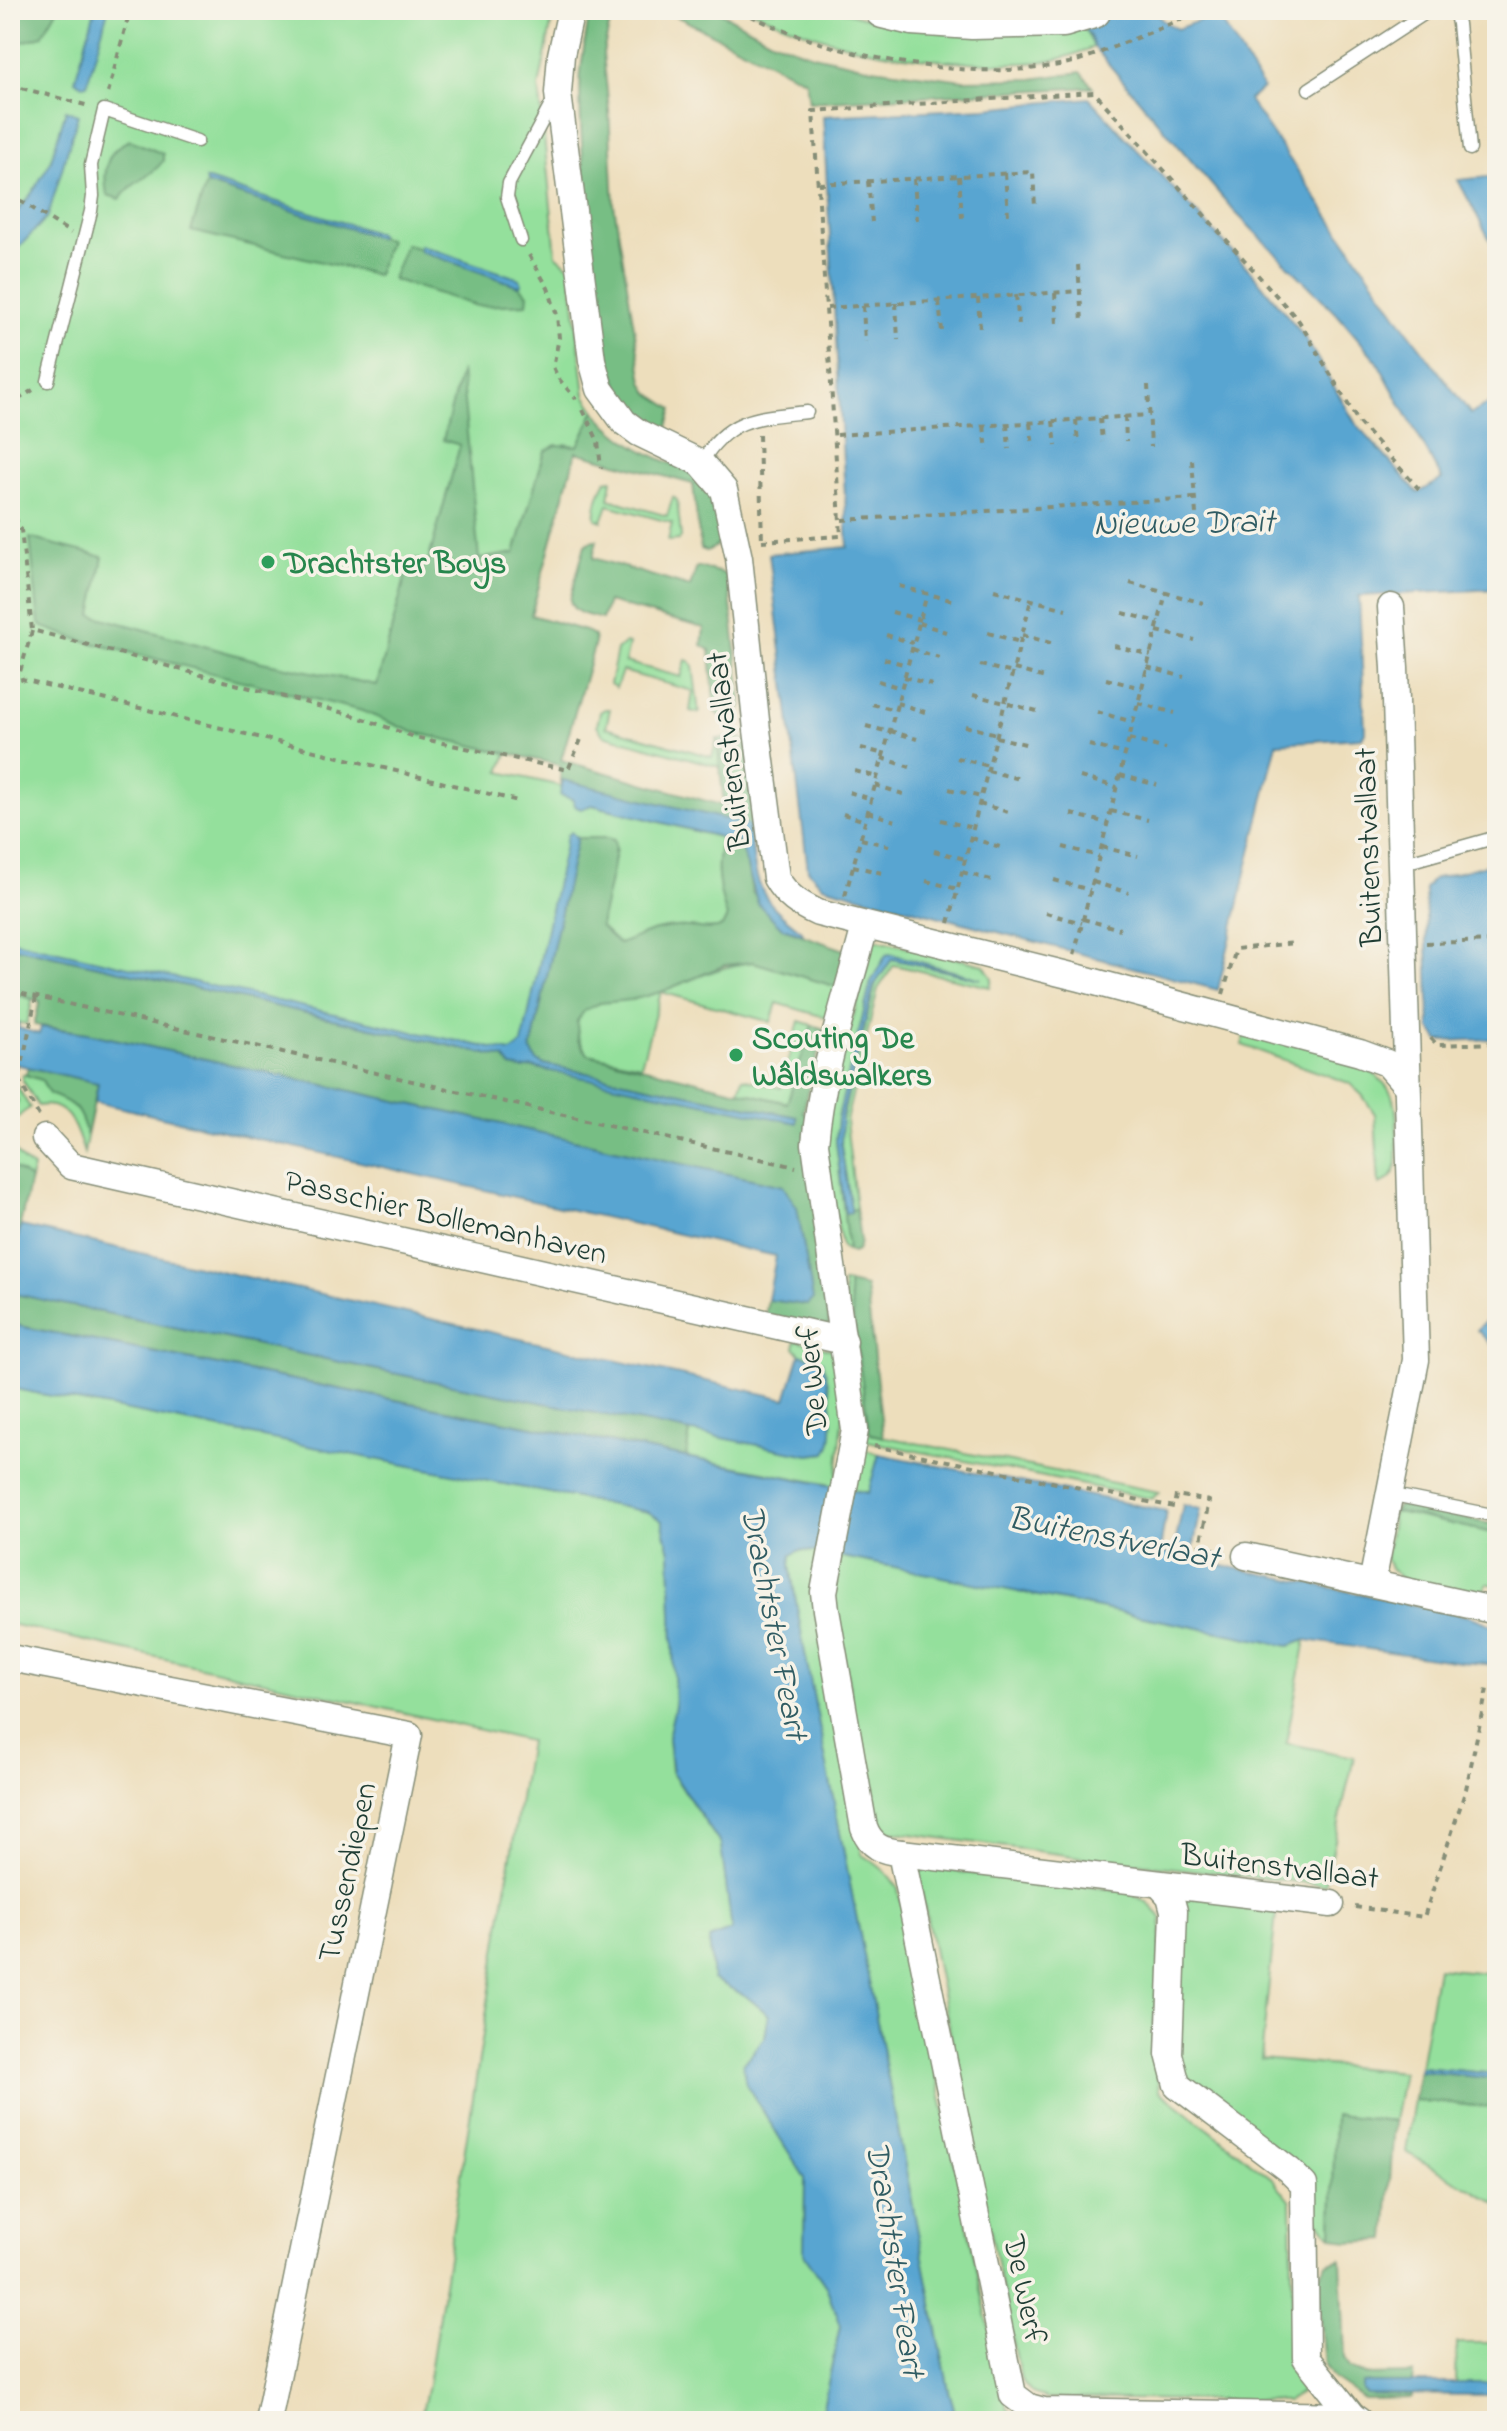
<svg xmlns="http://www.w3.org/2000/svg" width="1507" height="2431" font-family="'Indie Flower',sans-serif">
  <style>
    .green { fill: #94e09c; stroke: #5a8e68; stroke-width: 2 }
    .forest { fill: #77be84; stroke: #4b7e5c; stroke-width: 2 }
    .water { fill: #58a5d1; stroke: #3c7182; stroke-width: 2 }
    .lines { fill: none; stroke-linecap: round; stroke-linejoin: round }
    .lane-casing { stroke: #868e78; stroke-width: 15 }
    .street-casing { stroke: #868e78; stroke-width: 29 }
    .secondary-casing { stroke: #868e78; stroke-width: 39 }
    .path { stroke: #868e78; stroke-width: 4; stroke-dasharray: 6 6; stroke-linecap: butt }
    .lane { stroke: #fff; stroke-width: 12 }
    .street { stroke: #fff; stroke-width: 26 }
    .secondary { stroke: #fff; stroke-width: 36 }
    .leisure-dot { fill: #2e9e5b; stroke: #f7f3e8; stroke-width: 3 }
    .labels { text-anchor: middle; stroke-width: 7; stroke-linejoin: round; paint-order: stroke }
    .leisure-label { font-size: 32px; font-weight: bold; fill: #27864d; stroke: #f7f3e8; text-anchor: start }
    .street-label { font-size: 32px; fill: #1f3d34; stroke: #f7f3e8 }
    .water-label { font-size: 34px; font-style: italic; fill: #305c63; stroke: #f7f3e8 }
  </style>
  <rect width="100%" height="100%" fill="#f7f3e8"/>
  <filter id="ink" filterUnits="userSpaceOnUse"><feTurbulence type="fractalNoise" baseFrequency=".0125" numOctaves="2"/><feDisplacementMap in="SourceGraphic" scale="16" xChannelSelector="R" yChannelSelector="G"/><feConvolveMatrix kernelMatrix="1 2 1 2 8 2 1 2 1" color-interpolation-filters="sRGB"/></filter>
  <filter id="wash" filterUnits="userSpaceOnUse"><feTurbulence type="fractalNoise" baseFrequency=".006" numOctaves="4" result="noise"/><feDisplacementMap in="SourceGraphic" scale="32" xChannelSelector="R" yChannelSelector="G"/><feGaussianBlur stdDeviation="1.8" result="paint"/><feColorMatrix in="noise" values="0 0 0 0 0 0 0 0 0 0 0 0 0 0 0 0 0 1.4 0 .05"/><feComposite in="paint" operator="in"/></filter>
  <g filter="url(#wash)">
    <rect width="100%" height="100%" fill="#eddebc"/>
    <g class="green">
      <path d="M10 10H554L539 87 556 255 570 267 585 395 595 410 578 446 565 444 504 642 545 654 500 772 592 793V805L722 838C714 867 718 888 727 917L722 927C706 932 692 925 676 927 649 929 642 936 619 944L600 927 607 885 616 850 607 838H583L535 1078 10 956Z"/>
      <path d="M750 10H839L869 19 1085 29 1094 47C1081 52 1067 58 1053 60 1025 65 996 64 968 62 884 58 827 44 750 10Z"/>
      <path d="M612 480 609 499 667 516 673 497 677 500 681 537 679 540 668 541 672 523 608 505 602 521 596 519C594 509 600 490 606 481Z"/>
      <polygon points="625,643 629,644 625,662 681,677 686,660 690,661 693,666 699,713 690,711 693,691 622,671 616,688 610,684 617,650"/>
      <polygon points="605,709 610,709 606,727 712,757 717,739 720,767 603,735 597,725 600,712"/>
      <polygon points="878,940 984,965 992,978 990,987 894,965 878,989 846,1121 856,1208 851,1212 841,1146 841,1124 876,982 892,959 981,979 890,954 871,982 836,1141 848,1251 842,1247 826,1162 825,1119 874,941"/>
      <path d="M753 962 841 988 830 1015 824 1017 777 1003 771 1022 661 992 641 1065 588 1054C579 1042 570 1022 585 1010 598 999 618 1002 634 999 676 990 710 967 753 962Z"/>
      <polygon points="10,993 31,998 32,1002 27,1024 10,1022"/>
      <polygon points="799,1021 812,1025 788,1103 739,1091 743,1078 781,1088"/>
      <path d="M1246 1032C1288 1042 1378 1053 1394 1100 1398 1114 1397 1129 1397 1143 1398 1161 1399 1177 1379 1185L1375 1114 1362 1095 1349 1083 1242 1045Z"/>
      <path d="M10 1063 14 1064V1081L30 1108C2 1124 7 1153 33 1168L30 1179 10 1165V1112L18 1101 10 1088Z"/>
      <path d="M23 1074 42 1080 46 1089 66 1100 82 1116 87 1136 84 1153C76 1130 70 1100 38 1106L22 1079Z"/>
      <polygon points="843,1283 848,1283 871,1434 1159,1492 1152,1499 862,1440"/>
      <path d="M796 1340 834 1350 844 1408 836 1486 686 1457 690 1431 809 1455 826 1453C837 1427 831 1388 822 1361L800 1354 794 1347Z"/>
      <polygon points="10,1388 649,1512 662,1521 670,1552 675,1706 668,1738 671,1772 721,1845 732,1930 709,1939 713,1979 746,1996 769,2015 765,2037 743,2065 746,2084 805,2178 804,2254 827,2288 840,2326 820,2421 420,2421 428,2385 529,1741 10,1624"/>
      <polygon points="859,1448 879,1454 869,1493 851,1489"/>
      <polygon points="1393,1511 1497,1534 1497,1586 1487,1583 1481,1600 1404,1581 1390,1568 1386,1559"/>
      <path d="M799 1550 821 1553 819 1617 862 1855C878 1864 889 1873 898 1889L1001 2386 1008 2409 1023 2421H957L949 2391 803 1643 790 1566 791 1555Z"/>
      <polygon points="839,1556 1289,1646 1306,1640 1286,1743 1354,1757 1325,1885 1095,1859 889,1831 873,1818 833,1597"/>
      <polygon points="924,1868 1127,1891 1147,1902 1162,1918 1153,2039 1159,2091 1273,2179 1291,2202 1293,2355 1305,2390 1287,2401 1047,2398 1032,2393 1021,2380 918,1875"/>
      <polygon points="1175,1891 1277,1904 1261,2059 1403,2072 1394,2121 1335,2115 1332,2236 1316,2219 1316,2199 1179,2069"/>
      <polygon points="1437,1968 1497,1974 1497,2074 1420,2067"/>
      <polygon points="1414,2100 1497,2108 1497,2204 1406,2152"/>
      <polygon points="1457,2343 1497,2343 1497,2383 1456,2383"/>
    </g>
    <g class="forest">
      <polygon points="10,10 57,10 42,36 10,46"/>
      <path d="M613 10 603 53 609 110 614 205 643 382 649 393 673 409 667 430C657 426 634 410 627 402 596 368 576 122 581 71 583 50 587 30 590 10Z"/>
      <polygon points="664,10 716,10 771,40 813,55 872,68 963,80 1032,79 1081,72 1093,87 809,102 806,81"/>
      <path d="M130 140 163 154V161C151 178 133 180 120 199L107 195C103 171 105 150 130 140Z"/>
      <polygon points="206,184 389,240 377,275 191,231"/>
      <polygon points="406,244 519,286 528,294 527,304 477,306 392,279"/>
      <path d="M461 370 479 559 515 553 545 451 556 445 578 446 595 410C610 432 636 448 660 459 673 465 689 468 700 478 716 493 738 543 706 551L701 549 700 544 693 484 576 452 531 615 588 632 594 636 595 643 561 760 724 806 717 739 740 738 747 742 759 821 750 827 563 780 561 782 560 765 413 732 362 711 77 639 43 627 39 622 30 538 103 557 92 615 262 662 377 685 410 559 428 562 460 445 443 440Z"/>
      <path d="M594 540H597L593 558 690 587 697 567H699L722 573 728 577 742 707 731 718 725 719 715 712 710 650 702 645 704 628 608 602 602 619C589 615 573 615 570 600L585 545Z"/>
      <path d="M577 838H607L614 840C618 855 603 907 600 926L619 944C642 936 649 929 676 927 692 925 706 932 722 927L727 917C718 888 714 867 722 838L743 845 752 892 782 928 850 952 841 988 753 962 725 965 661 992 631 1000 600 1003 585 1010 577 1021 578 1040 588 1054 787 1103 812 1025 824 1029 803 1112 811 1114 829 1324 823 1328 765 1316 768 1300 807 1305 783 1186 87 1033 34 1025 40 1001 10 993V946L504 1058 511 1067 523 1069 531 1067 797 1117 543 1064 536 1060 531 1050Z"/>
      <path d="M28 1067 98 1083 87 1136C80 1109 75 1103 49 1094L42 1080 26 1075Z"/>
      <polygon points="10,1165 30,1179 16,1244 10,1243"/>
      <polygon points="856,1208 860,1242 857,1251 853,1253 848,1251 844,1215"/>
      <polygon points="848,1283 866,1287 883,1437 871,1434 869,1431"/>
      <polygon points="10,1293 407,1376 690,1431 686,1457 19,1326 10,1313"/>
      <polygon points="1399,1505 1497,1525 1497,1534 1393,1511"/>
      <polygon points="1419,2071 1497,2079 1497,2108 1414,2100"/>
      <polygon points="1335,2115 1394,2121 1386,2240 1347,2242 1332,2236"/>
      <polygon points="1341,2259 1345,2358 1350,2368 1366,2375 1413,2374 1412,2383 1363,2383 1366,2394 1412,2395 1412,2398 1364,2399 1333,2378 1325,2365 1317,2279 1327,2264"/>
    </g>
    <g class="water">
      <polygon points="95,10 108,10 87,84 82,85 75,80"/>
      <polygon points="1070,10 1155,10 1162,20 1177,29 1217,14 1263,88 1249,100 1407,330 1471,414 1497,399 1497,589 1359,596 1365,732 1362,738 1277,743 1218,990 823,886 808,870 769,554 848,547 823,116 986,108 1089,98 1254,275 1304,336 1356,424 1418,493 1442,479 1377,361 1337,314 1234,211 1094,47 1090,36"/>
      <polygon points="66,110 78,115 48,216 10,257 10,220 32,193 50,163"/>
      <polygon points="1497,176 1497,253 1458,180"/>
      <polygon points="205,179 379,234 379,238 206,184"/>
      <polygon points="419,245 520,279 522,284 519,286 420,251"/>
      <path d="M563 780 746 824 750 827C756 884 755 896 802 931L803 934 782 928 758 904 740 842 592 805 581 809 576 807 572 799 560 795Z"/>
      <polygon points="571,832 577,838 531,1050 536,1060 543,1064 797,1117 797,1123 532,1067 523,1069 511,1067 504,1058 10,946 10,940 414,1032 511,1052 522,1044 567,835"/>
      <polygon points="1497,862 1497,1039 1439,1041 1430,1028 1425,889 1433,879"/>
      <polygon points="891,954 981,979 892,959 874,986 842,1116 841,1146 851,1208 851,1212 848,1213 845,1213 836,1141 838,1117 871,982 886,955"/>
      <polygon points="10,1022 19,1022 18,1028 39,1034 41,1027 87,1033 783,1186 797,1207 813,1299 807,1305 768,1300 776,1256 95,1102 98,1083 10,1063"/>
      <path d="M21 1226 786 1399 800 1354 822 1361C829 1381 839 1436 826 1453L809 1455 407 1376 10 1293V1243L16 1244Z"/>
      <polygon points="1497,1309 1497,1338 1491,1344 1477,1330"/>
      <polygon points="10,1313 19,1326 868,1493 879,1454 1166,1511 1160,1551 1173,1555 1183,1505 1201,1509 1191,1559 1472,1617 1497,1627 1497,1665 1460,1662 1306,1640 1289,1646 818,1552 800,1550 791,1555 790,1566 803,1643 949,2391 957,2421 820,2421 840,2326 827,2288 804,2254 805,2178 746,2084 743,2065 765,2037 769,2015 746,1996 713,1979 709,1939 732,1930 721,1845 672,1772 668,1738 675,1706 670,1552 662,1521 648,1512 10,1388"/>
      <polygon points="1420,2067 1497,2074 1497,2079 1419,2071"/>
      <polygon points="1362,2383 1497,2383 1497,2395 1366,2394 1362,2391"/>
    </g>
  </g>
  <g filter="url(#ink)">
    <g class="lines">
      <defs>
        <g id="lane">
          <polyline points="1455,10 1458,24 1470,149"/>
          <polyline points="1309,89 1430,10"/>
          <polyline points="521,240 507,197 509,183 553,101"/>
          <polyline points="48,381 91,211 93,196 91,165 104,110 197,141"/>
          <path d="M701 463C728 417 758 417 807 412"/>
          <polyline points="1401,864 1497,837"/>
          <polyline points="1389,1494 1497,1516"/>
        </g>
        <g id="street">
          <path d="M571 10 561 55 558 93 592 360 600 389 624 422 639 433 701 463 724 490 739 558 757 730 776 878C787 897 799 904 818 913L1080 978 1360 1053 1387 1063 1407 1086"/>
          <path d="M865 926C847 997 821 1071 815 1144L855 1430 824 1592 826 1610 864 1828C871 1847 883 1851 901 1853L1013 2395 1029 2407 1044 2411 1352 2416 1359 2421"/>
          <polyline points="45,1138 71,1166 844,1341"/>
          <polyline points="1246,1556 1497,1611"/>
          <polyline points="1372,1583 1416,1360 1395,668 1391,607"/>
          <polyline points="10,1658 409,1735 268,2421"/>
          <polyline points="901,1853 1331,1904"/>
          <polyline points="1160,1885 1170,1896 1174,1911 1169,2054 1177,2085 1289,2170 1304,2185 1306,2358 1352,2416"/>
        </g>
        <polyline id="secondary" points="883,10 912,17 972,21 1063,19 1093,10"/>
      </defs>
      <use href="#lane" class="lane-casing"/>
      <use href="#street" class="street-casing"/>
      <use href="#secondary" class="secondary-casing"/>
      <g class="path">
        <path d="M740 10C827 57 966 83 1064 64 1084 60 1103 51 1121 44 1148 33 1175 23 1200 10"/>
        <polyline points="10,85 89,106"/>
        <polyline points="108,93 130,10"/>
        <polyline points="1005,173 1008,215"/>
        <polyline points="959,176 962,218"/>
        <polyline points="914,179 917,220"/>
        <polyline points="868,181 872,222"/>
        <polyline points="819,184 1033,172 1035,207"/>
        <polyline points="10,194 71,233"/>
        <polyline points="529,255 548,288 557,315 559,338 553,367 558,378 576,399"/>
        <polyline points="1078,265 1082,321"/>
        <polyline points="1055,293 1057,324"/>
        <polyline points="1016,295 1019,326"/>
        <polyline points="978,298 980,329"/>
        <polyline points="939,301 942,331"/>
        <polyline points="896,303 898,340"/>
        <polyline points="863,306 865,342"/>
        <polyline points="827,308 1080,291"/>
        <polyline points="1148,385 1151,447"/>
        <polyline points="583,410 598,441 601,468"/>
        <polyline points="1125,416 1126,441"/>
        <polyline points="1100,418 1102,442"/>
        <polyline points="1076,420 1078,444"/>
        <polyline points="1053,421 1056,446"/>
        <polyline points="10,422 16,401 36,388"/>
        <polyline points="1030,423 1033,447"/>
        <polyline points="1007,424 1009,449"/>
        <polyline points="984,426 987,450"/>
        <polyline points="759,435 762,542"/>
        <polyline points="837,435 1150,415"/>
        <polyline points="1192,460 1196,514"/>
        <polyline points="10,506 21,530 32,630 352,715 415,737 568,770 582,737"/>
        <polyline points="842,520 1195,498"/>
        <polyline points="762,541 841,536 813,111 1094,92 1299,321 1359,423 1419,489"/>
        <polyline points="1130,583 1203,603"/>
        <polyline points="899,586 954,601"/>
        <polyline points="994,590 1066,609"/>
        <polyline points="892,612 920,620"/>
        <polyline points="1123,613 1159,622"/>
        <polyline points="919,623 946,632"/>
        <polyline points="32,631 20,672 22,679 518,801"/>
        <polyline points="1157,631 1194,640"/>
        <polyline points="988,633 1020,642"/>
        <polyline points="886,635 913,643"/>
        <polyline points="1022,635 1054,644"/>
        <polyline points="1114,646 1151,655"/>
        <polyline points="912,649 939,658"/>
        <polyline points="884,659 907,665"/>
        <polyline points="980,665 1013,673"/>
        <polyline points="1147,667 1184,677"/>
        <polyline points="1014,669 1045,678"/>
        <polyline points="904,677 932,685"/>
        <polyline points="1106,679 1142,688"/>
        <polyline points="878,681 901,688"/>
        <polyline points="973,695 1037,711"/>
        <polyline points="897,703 925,712"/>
        <polyline points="1138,703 1175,713"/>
        <polyline points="872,704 895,710"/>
        <polyline points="1097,712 1133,722"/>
        <polyline points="866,726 889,732"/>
        <polyline points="965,726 997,734"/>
        <polyline points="890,731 917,739"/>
        <polyline points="996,737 1029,745"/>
        <polyline points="1129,739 1166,749"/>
        <polyline points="1089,745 1125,754"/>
        <polyline points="861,748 884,754"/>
        <polyline points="882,758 910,767"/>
        <polyline points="957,758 989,766"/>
        <polyline points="855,771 877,777"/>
        <polyline points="988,771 1020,779"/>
        <polyline points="1120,775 1157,785"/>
        <polyline points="1080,777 1117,787"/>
        <polyline points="875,785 903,794"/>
        <polyline points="949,789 981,797"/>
        <polyline points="849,792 871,799"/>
        <polyline points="979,804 1012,813"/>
        <polyline points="1111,811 1148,820"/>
        <polyline points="868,812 895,821"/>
        <polyline points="843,814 865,821"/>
        <polyline points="1071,814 1108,823"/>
        <polyline points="941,820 973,828"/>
        <polyline points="971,838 1003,848"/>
        <polyline points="861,839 889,846"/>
        <polyline points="1063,847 1099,856"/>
        <polyline points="1102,847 1138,856"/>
        <polyline points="934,851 965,859"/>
        <polyline points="853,866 882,873"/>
        <polyline points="962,872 995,881"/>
        <polyline points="1054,880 1090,890"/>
        <polyline points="926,881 958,889"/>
        <polyline points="1093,882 1129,893"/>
        <polyline points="845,896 927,594"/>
        <polyline points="1046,913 1082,923"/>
        <polyline points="1083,919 1120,929"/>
        <polyline points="949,923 1031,600"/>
        <polyline points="1426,943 1497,941"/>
        <polyline points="1074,955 1166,593"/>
        <polyline points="10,991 796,1167"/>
        <polyline points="1223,994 1236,949 1295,943"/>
        <polyline points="36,997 19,1080 39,1116"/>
        <polyline points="1431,1038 1437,1045 1497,1043"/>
        <polyline points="874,1446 1174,1507 1176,1495 1209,1501 1200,1546 1225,1552"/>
        <polyline points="1355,1907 1424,1917 1466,1789 1487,1689 1497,1691"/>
      </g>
      <use href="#lane" class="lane"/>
      <use href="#street" class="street"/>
      <use href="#secondary" class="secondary"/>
    </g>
  </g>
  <g class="leisure-dot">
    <circle cx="268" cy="562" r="8"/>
    <circle cx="736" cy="1055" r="8"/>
  </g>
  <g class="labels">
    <g class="leisure-label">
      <text x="284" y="573">Drachtster Boys</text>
      <text x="752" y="1048">Scouting De<tspan x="752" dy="37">Wâldswalkers</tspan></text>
    </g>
    <g class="street-label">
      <text transform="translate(727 751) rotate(-97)" y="11">Buitenstvallaat</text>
      <text transform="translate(1367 847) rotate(-92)" y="11">Buitenstvallaat</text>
      <text transform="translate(446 1216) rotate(13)" y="11">Passchier Bollemanhaven</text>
      <text transform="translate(811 1380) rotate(-95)" y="11">De Werf</text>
      <text transform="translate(1280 1865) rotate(7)" y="11">Buitenstvallaat</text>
      <text transform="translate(346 1872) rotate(-78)" y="11">Tussendiepen</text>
      <text transform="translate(1026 2289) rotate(78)" y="11">De Werf</text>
    </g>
    <g class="water-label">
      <text transform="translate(1184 521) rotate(-1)" y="12">Nieuwe Drait</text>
      <text transform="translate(1114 1536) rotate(11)" y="12">Buitenstverlaat</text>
      <text transform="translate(776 1622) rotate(79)" y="12">Drachtster Feart</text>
      <text transform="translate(897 2259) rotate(81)" y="12">Drachtster Feart</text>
    </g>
  </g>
  <rect width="1507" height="2431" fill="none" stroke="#f7f3e8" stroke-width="40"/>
</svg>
